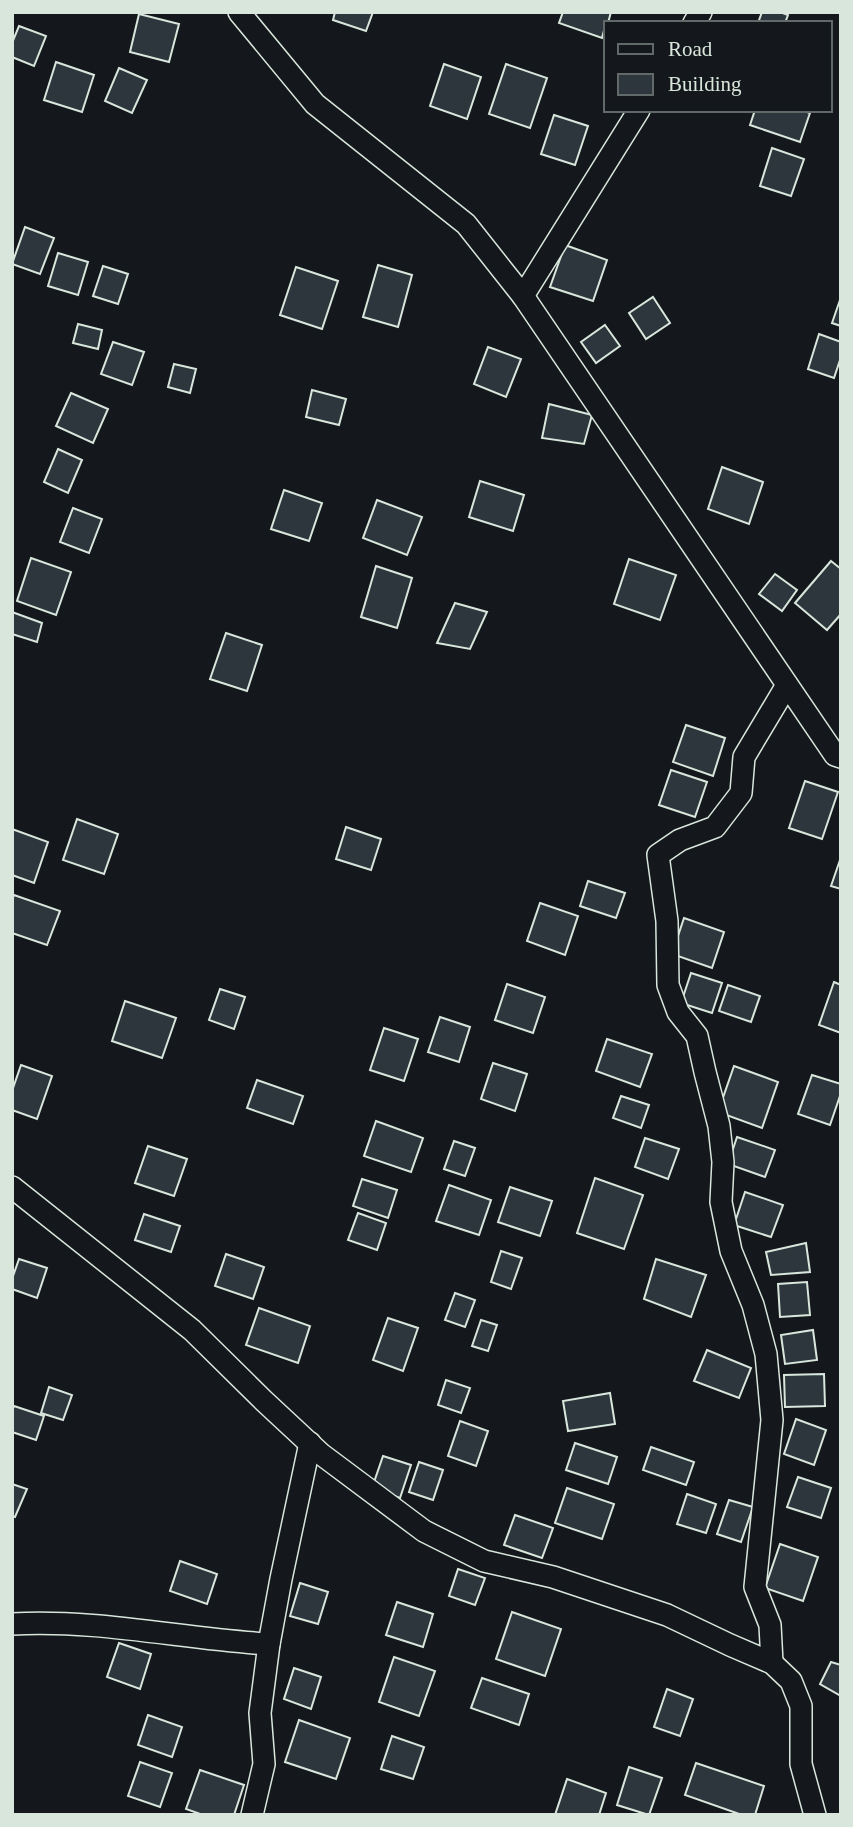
<svg xmlns="http://www.w3.org/2000/svg" width="853" height="1827" font-family="Georgia,serif">
  <style>
    .building { fill: #2c363c; stroke: #d8e6dc; stroke-width: 2 }
    .lines { fill: none; stroke-linecap: round; stroke-linejoin: round }
    .street-casing { stroke: #d8e6dc; stroke-width: 24 }
    .street { stroke: #14181c; stroke-width: 21 }
  </style>
  <rect width="100%" height="100%" fill="#14181c"/>
  <g class="building">
    <polygon points="335,12 373,12 366,31 333,20"/>
    <polygon points="563,12 611,12 608,23 606,23 602,38 559,23"/>
    <polygon points="762,12 780,12 788,15 785,23 758,23"/>
    <polygon points="139,14 179,24 169,62 130,52"/>
    <polygon points="19,26 46,36 34,66 12,57 12,43"/>
    <polygon points="56,62 94,75 82,112 44,100"/>
    <polygon points="444,64 481,77 467,119 430,106"/>
    <polygon points="506,64 547,78 530,128 489,114"/>
    <polygon points="119,68 147,80 132,113 105,101"/>
    <polygon points="755,110 801,110 810,113 800,142 750,125"/>
    <polygon points="554,115 588,126 575,165 541,154"/>
    <polygon points="772,148 804,159 791,196 760,186"/>
    <polygon points="25,227 54,238 40,274 12,264"/>
    <polygon points="565,245 607,260 593,301 550,287"/>
    <polygon points="58,253 88,262 78,295 48,286"/>
    <polygon points="378,265 412,275 398,327 363,317"/>
    <polygon points="103,266 128,274 118,304 93,296"/>
    <polygon points="296,267 338,281 322,329 280,315"/>
    <polygon points="653,297 670,323 646,339 629,313"/>
    <polygon points="841,297 841,326 832,323"/>
    <polygon points="78,324 102,330 98,349 73,343"/>
    <polygon points="605,325 620,346 596,363 581,342"/>
    <polygon points="819,334 841,342 841,357 834,378 808,369"/>
    <polygon points="113,342 144,352 132,385 101,374"/>
    <polygon points="488,347 521,359 506,397 474,384"/>
    <polygon points="174,364 196,369 190,393 168,387"/>
    <polygon points="312,390 346,399 339,425 306,417"/>
    <polygon points="71,393 108,409 93,443 56,426"/>
    <polygon points="549,404 592,415 584,444 542,438"/>
    <polygon points="58,449 82,460 68,493 44,482"/>
    <polygon points="722,467 763,482 749,524 708,509"/>
    <polygon points="480,481 524,495 513,531 469,517"/>
    <polygon points="284,490 322,503 309,541 271,529"/>
    <polygon points="377,500 422,517 407,555 363,538"/>
    <polygon points="73,508 102,519 89,553 60,542"/>
    <polygon points="31,558 71,572 56,615 17,601"/>
    <polygon points="629,559 676,575 660,620 614,604"/>
    <polygon points="831,561 841,569 841,614 827,630 795,603"/>
    <polygon points="376,566 412,578 397,628 361,617"/>
    <polygon points="775,574 797,590 782,611 759,594"/>
    <polygon points="455,603 487,612 470,649 437,643"/>
    <polygon points="12,612 42,623 37,642 12,634"/>
    <polygon points="226,633 262,645 247,691 210,679"/>
    <polygon points="686,725 725,738 713,776 673,762"/>
    <polygon points="671,770 707,782 695,817 659,805"/>
    <polygon points="805,781 838,792 822,839 789,828"/>
    <polygon points="77,819 118,834 104,874 63,860"/>
    <polygon points="346,827 381,839 371,870 336,859"/>
    <polygon points="12,829 48,842 34,883 12,875"/>
    <polygon points="841,857 841,889 831,886"/>
    <polygon points="588,881 625,893 616,918 580,906"/>
    <polygon points="14,895 60,911 47,945 12,933 12,900"/>
    <polygon points="540,903 578,916 565,955 527,941"/>
    <polygon points="684,918 724,932 712,968 672,954"/>
    <polygon points="691,973 722,983 712,1013 681,1003"/>
    <polygon points="834,982 841,985 841,1033 819,1025"/>
    <polygon points="507,984 545,997 533,1033 495,1020"/>
    <polygon points="728,985 760,996 751,1022 719,1011"/>
    <polygon points="220,989 245,997 234,1029 209,1020"/>
    <polygon points="125,1001 176,1018 162,1058 112,1041"/>
    <polygon points="440,1017 470,1027 459,1062 428,1052"/>
    <polygon points="384,1028 418,1039 404,1081 370,1070"/>
    <polygon points="607,1039 652,1054 640,1087 596,1071"/>
    <polygon points="493,1063 527,1074 515,1111 481,1099"/>
    <polygon points="21,1065 52,1076 37,1119 12,1110 12,1091"/>
    <polygon points="734,1066 778,1082 762,1128 718,1112"/>
    <polygon points="812,1075 841,1084 841,1093 830,1125 798,1114"/>
    <polygon points="257,1080 303,1096 293,1124 247,1108"/>
    <polygon points="621,1096 649,1105 641,1128 613,1118"/>
    <polygon points="376,1121 423,1138 411,1172 364,1156"/>
    <polygon points="737,1137 775,1150 765,1177 728,1164"/>
    <polygon points="645,1138 679,1149 668,1179 635,1167"/>
    <polygon points="454,1141 475,1148 465,1176 444,1169"/>
    <polygon points="148,1146 187,1159 174,1196 135,1183"/>
    <polygon points="595,1178 643,1195 624,1249 577,1233"/>
    <polygon points="362,1179 397,1190 388,1218 353,1206"/>
    <polygon points="449,1185 491,1200 479,1235 436,1221"/>
    <polygon points="510,1187 552,1201 540,1236 498,1222"/>
    <polygon points="745,1192 783,1205 771,1237 734,1225"/>
    <polygon points="358,1213 386,1223 377,1250 348,1240"/>
    <polygon points="144,1214 180,1226 171,1252 135,1240"/>
    <polygon points="806,1243 810,1272 771,1275 766,1252"/>
    <polygon points="501,1251 522,1258 511,1289 491,1282"/>
    <polygon points="226,1254 264,1267 253,1299 215,1286"/>
    <polygon points="19,1259 47,1268 37,1298 12,1289 12,1279"/>
    <polygon points="656,1259 706,1275 691,1317 644,1299"/>
    <polygon points="807,1282 810,1315 780,1317 778,1284"/>
    <polygon points="455,1293 475,1300 465,1327 445,1320"/>
    <polygon points="259,1308 310,1326 298,1363 246,1345"/>
    <polygon points="388,1318 418,1328 403,1371 373,1360"/>
    <polygon points="481,1320 497,1325 488,1351 472,1346"/>
    <polygon points="813,1330 817,1360 785,1364 781,1335"/>
    <polygon points="707,1350 751,1368 739,1398 694,1381"/>
    <polygon points="824,1374 825,1406 785,1407 784,1375"/>
    <polygon points="446,1380 470,1388 461,1413 438,1405"/>
    <polygon points="49,1387 72,1395 63,1420 41,1413"/>
    <polygon points="610,1393 615,1424 568,1431 563,1401"/>
    <polygon points="14,1406 44,1416 36,1440 12,1432 12,1411"/>
    <polygon points="796,1419 826,1430 814,1465 784,1454"/>
    <polygon points="460,1421 488,1431 476,1466 448,1456"/>
    <polygon points="575,1443 617,1457 608,1484 566,1470"/>
    <polygon points="651,1447 694,1462 686,1485 643,1470"/>
    <polygon points="383,1456 411,1465 400,1498 372,1488"/>
    <polygon points="419,1462 443,1470 433,1500 409,1492"/>
    <polygon points="798,1477 831,1488 821,1518 787,1507"/>
    <polygon points="12,1484 27,1489 15,1517 12,1516"/>
    <polygon points="567,1488 614,1504 602,1539 555,1523"/>
    <polygon points="687,1494 716,1504 706,1533 677,1524"/>
    <polygon points="729,1500 753,1507 741,1542 717,1534"/>
    <polygon points="515,1515 553,1528 542,1558 504,1545"/>
    <polygon points="780,1544 818,1557 803,1601 765,1588"/>
    <polygon points="180,1561 217,1574 207,1604 170,1591"/>
    <polygon points="458,1569 485,1578 475,1605 449,1596"/>
    <polygon points="300,1583 328,1592 318,1624 290,1616"/>
    <polygon points="397,1602 433,1614 423,1647 386,1635"/>
    <polygon points="512,1612 561,1629 545,1676 496,1659"/>
    <polygon points="119,1643 151,1654 140,1689 107,1677"/>
    <polygon points="394,1657 435,1671 419,1716 379,1702"/>
    <polygon points="831,1662 841,1665 841,1696 820,1684"/>
    <polygon points="294,1668 321,1677 311,1709 284,1699"/>
    <polygon points="482,1678 529,1694 519,1725 471,1708"/>
    <polygon points="667,1689 693,1699 680,1736 654,1727"/>
    <polygon points="148,1715 182,1727 172,1757 138,1745"/>
    <polygon points="299,1720 350,1738 336,1779 285,1762"/>
    <polygon points="392,1736 424,1747 413,1779 381,1769"/>
    <polygon points="140,1762 172,1773 160,1807 128,1796"/>
    <polygon points="696,1763 764,1786 755,1815 742,1815 685,1795"/>
    <polygon points="629,1767 662,1778 649,1815 617,1805"/>
    <polygon points="200,1770 244,1785 234,1815 203,1815 186,1809"/>
    <polygon points="567,1779 606,1793 599,1815 555,1815"/>
  </g>
  <g class="lines">
    <defs>
      <g id="street">
        <polyline points="239,12 315,104 466,224 523,296 835,755 841,757"/>
        <polyline points="694,23 701,12"/>
        <polyline points="523,296 639,110"/>
        <polyline points="12,1187 192,1330 264,1401 321,1454 424,1531 484,1561 553,1577 667,1615 730,1645 772,1663 791,1681 801,1706 801,1764 815,1815"/>
        <path d="M12 1624C98 1619 183 1639 269 1644"/>
        <polyline points="772,1663 770,1625 755,1587 772,1420 766,1354 753,1305 731,1251 721,1202 723,1162 719,1126 705,1072 697,1036 678,1012 668,985 667,921 658,855 680,840 715,827 741,793 744,757 787,685"/>
        <polyline points="252,1815 264,1764 260,1713 269,1644 281,1579 310,1443"/>
      </g>
    </defs>
    <use href="#street" class="street-casing"/>
    <use href="#street" class="street"/>
  </g>
  <rect width="853" height="1827" fill="none" stroke="#d8e6dc" stroke-width="28"/>
  <rect x="604" y="21" width="228" height="91" fill="#14181c" stroke="#626a69" stroke-width="2"/>
  <rect x="618" y="44" width="35" height="10" fill="#14181c" stroke="#626a69" stroke-width="2"/>
  <text x="668" y="56" font-size="21" fill="#d8e6dc">Road</text>
  <rect x="618" y="74" width="35" height="21" fill="#2c363c" stroke="#626a69" stroke-width="2"/>
  <text x="668" y="91" font-size="21" fill="#d8e6dc">Building</text>
</svg>
